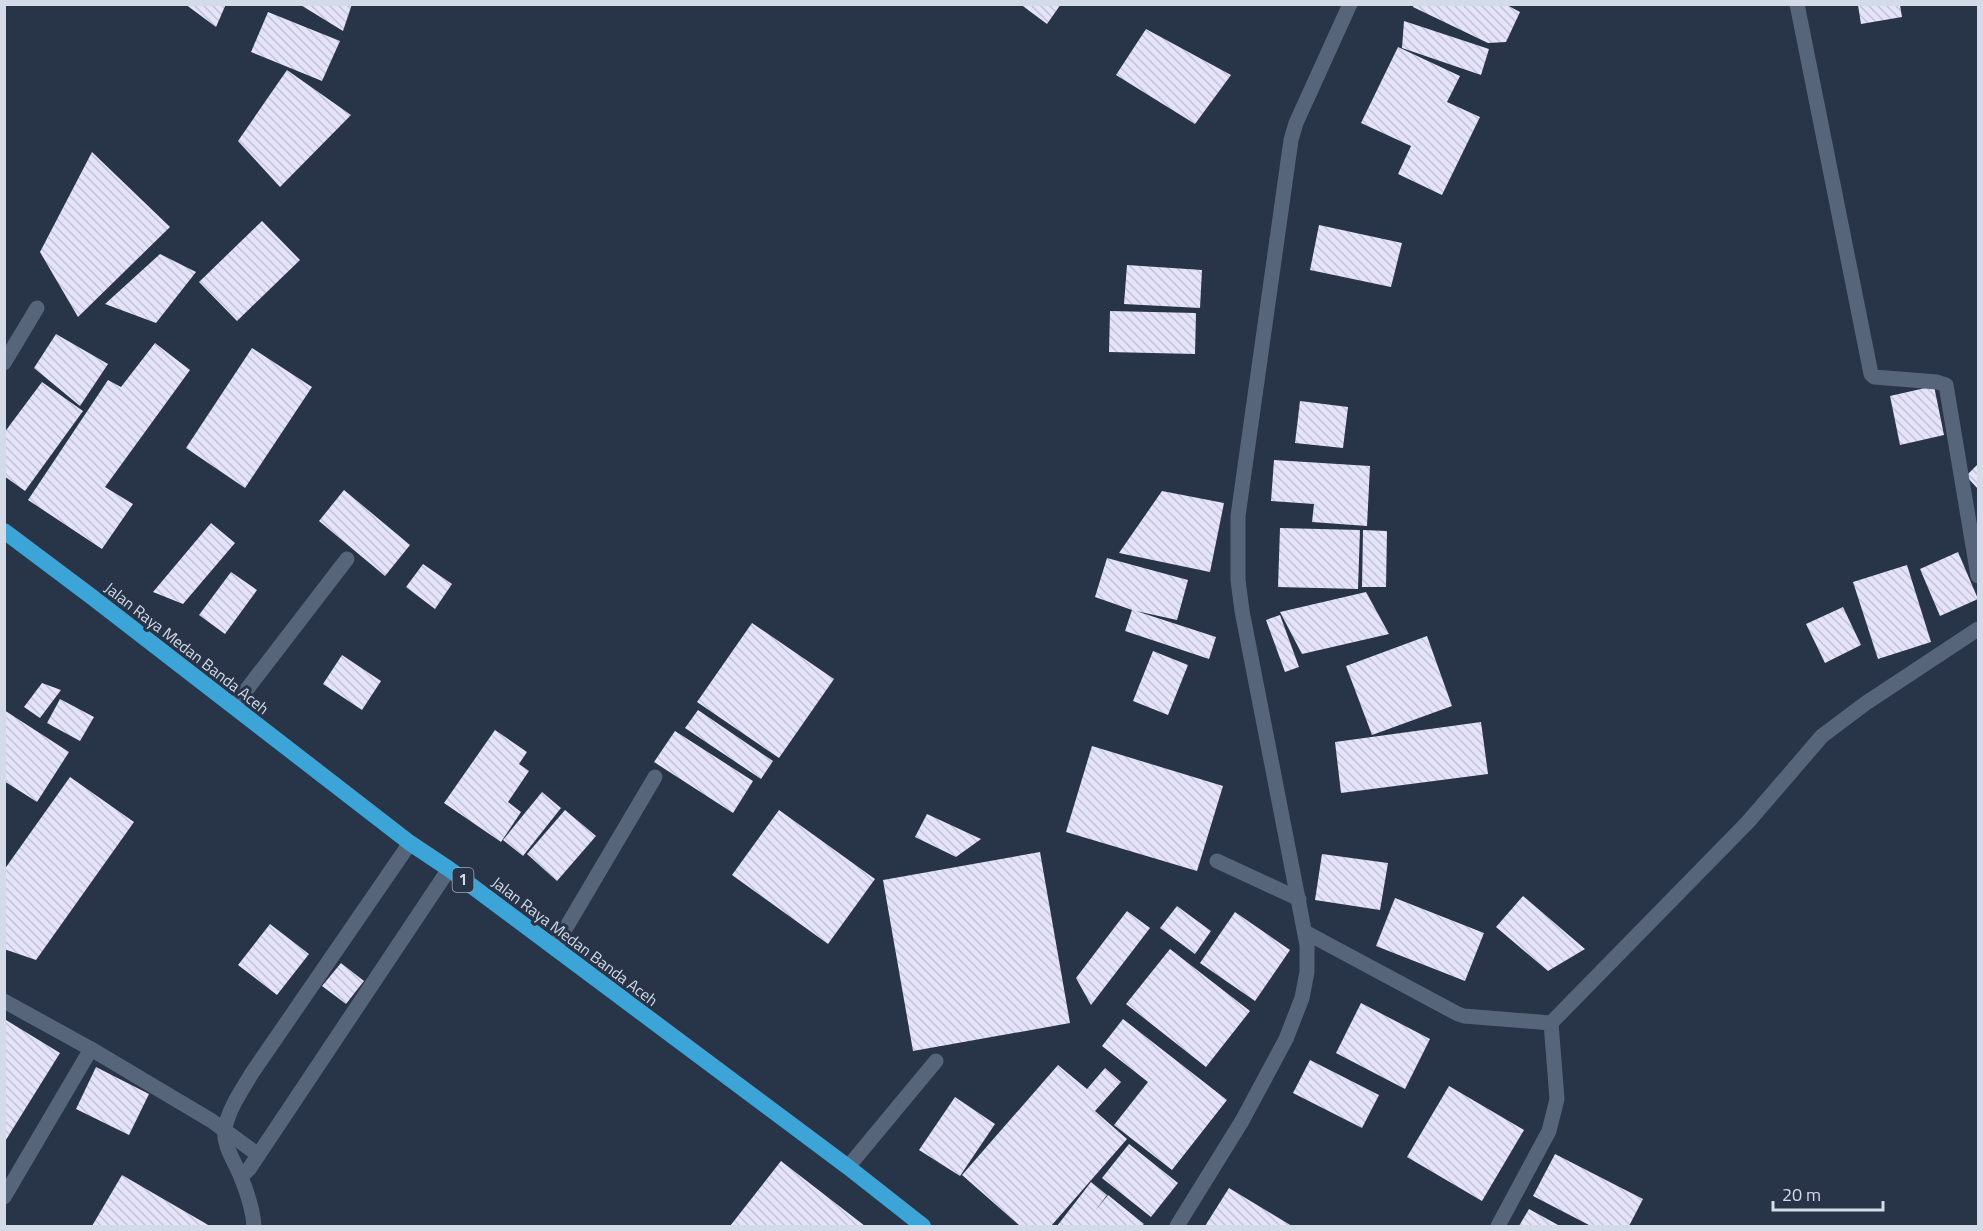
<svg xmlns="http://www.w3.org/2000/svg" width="1983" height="1231" font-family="'Titillium Web',sans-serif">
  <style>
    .building { fill: url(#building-back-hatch) }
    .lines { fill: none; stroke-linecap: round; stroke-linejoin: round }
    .service { stroke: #57657b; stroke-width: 15 }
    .minor { stroke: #57657b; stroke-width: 15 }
    .tertiary { stroke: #57657b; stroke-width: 15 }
    .trunk { stroke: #3ca4d6; stroke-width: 16 }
    .labels { text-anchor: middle; stroke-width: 6; stroke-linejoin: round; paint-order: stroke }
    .shield { fill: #283448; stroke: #a0a9b8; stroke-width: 1.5 }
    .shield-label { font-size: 15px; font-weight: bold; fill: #d3dbe8 }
    .street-label { font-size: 16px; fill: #d3dbe8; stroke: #283448 }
  </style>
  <defs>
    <pattern id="building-back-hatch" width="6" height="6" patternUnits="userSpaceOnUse" patternTransform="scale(1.5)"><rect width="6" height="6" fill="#e4e3fa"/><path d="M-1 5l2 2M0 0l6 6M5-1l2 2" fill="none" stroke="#c3c3d6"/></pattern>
  </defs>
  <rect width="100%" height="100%" fill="#283448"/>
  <g class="building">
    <polygon points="185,4 226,4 216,27"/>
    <polygon points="299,4 352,4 343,31"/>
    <polygon points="1020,4 1061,4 1047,24"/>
    <polygon points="1414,4 1505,4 1520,12 1506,42 1488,43 1413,7"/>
    <polygon points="1858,5 1900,5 1902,17 1861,24"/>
    <polygon points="268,12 340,41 322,81 251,52"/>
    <polygon points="1404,21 1489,49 1481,75 1402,48"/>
    <polygon points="1146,29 1231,75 1195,124 1116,75"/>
    <polygon points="1398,47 1460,76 1447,102 1480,117 1442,195 1398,174 1411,146 1361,123"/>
    <polygon points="287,70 351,115 280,187 238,141"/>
    <polygon points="92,152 170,227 78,317 40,252"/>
    <polygon points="262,221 300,260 237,321 199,282"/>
    <polygon points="1319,225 1402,243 1391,287 1310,270"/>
    <polygon points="160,254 196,272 156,323 105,304"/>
    <polygon points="1127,265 1202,270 1200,308 1124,304"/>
    <polygon points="1110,311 1196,313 1195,354 1109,352"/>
    <polygon points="56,334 108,364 80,406 34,368"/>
    <polygon points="155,343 190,370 105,487 133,504 102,549 28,500 108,380 121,387"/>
    <polygon points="252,348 312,387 245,488 186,448"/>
    <polygon points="42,382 83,411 25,491 4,476 4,433"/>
    <polygon points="1934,386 1944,435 1900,445 1890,396"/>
    <polygon points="1300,401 1348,407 1343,448 1295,443"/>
    <polygon points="1274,460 1370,466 1367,526 1312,522 1314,504 1271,501"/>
    <polygon points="1978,464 1978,489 1966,476"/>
    <polygon points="344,490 410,545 385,576 319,521"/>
    <polygon points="1162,491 1224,503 1210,572 1119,553"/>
    <polygon points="211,523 235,543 183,604 153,592"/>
    <polygon points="1280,528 1360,530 1358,589 1278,587"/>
    <polygon points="1363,530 1387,531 1386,587 1362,587"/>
    <polygon points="1958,552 1978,599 1940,616 1920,569"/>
    <polygon points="1107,558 1188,580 1177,620 1136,611 1216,637 1209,659 1125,631 1132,610 1095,597"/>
    <polygon points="423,564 452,584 435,609 406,587"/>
    <polygon points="1907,565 1931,642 1878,659 1853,582"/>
    <polygon points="231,572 257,590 225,634 199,615"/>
    <polygon points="1366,592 1389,634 1302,654 1280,612"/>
    <polygon points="1843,607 1861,645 1825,663 1806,624"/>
    <polygon points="1280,615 1299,667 1285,672 1266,620"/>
    <polygon points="752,623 834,679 779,758 697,702"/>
    <polygon points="1427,636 1452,706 1372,735 1346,666"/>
    <polygon points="1153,651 1188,665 1168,715 1133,701"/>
    <polygon points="342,655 381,681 362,710 323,684"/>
    <polygon points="42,683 61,690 40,718 24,707"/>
    <polygon points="60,699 94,717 80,741 47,723"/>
    <polygon points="4,710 69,752 37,802 4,781"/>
    <polygon points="698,710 773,761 761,779 685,728"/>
    <polygon points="1481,722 1488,774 1341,793 1335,742"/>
    <polygon points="495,730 527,752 519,764 529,771 508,802 521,812 501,842 444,803"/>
    <polygon points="675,731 753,781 733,813 654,762"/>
    <polygon points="1092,746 1223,786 1197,871 1066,832"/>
    <polygon points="70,777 134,822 36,960 4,949 4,870"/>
    <polygon points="542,792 561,808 523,856 503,840"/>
    <polygon points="565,810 596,836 557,881 527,854"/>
    <polygon points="779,810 875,879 828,944 732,875"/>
    <polygon points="927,814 981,839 956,857 915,837"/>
    <polygon points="1040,852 1070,1023 913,1051 883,880"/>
    <polygon points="1322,854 1388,863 1380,910 1315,900"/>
    <polygon points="1523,896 1585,949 1548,971 1496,927"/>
    <polygon points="1395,898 1484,933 1465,981 1376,946"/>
    <polygon points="1177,906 1211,931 1195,954 1160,928"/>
    <polygon points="1127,911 1150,928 1091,1005 1076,978"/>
    <polygon points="1235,912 1290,950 1255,1001 1200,963"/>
    <polygon points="270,924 309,954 277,995 238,965"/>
    <polygon points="1170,949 1250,1011 1206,1067 1126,1004"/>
    <polygon points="341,963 364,981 346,1004 322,986"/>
    <polygon points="1361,1003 1430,1039 1405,1089 1336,1053"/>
    <polygon points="1123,1019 1227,1100 1172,1170 1114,1125 1148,1082 1102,1046"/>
    <polygon points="6,1020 60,1053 4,1143 4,1023"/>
    <polygon points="1310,1060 1379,1095 1362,1128 1293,1093"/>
    <polygon points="1058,1065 1087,1089 1105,1068 1121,1082 1095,1111 1127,1139 1051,1226 1020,1226 962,1175"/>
    <polygon points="96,1067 149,1094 129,1135 76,1109"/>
    <polygon points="1449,1086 1524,1130 1482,1201 1407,1157"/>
    <polygon points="955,1097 995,1124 960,1176 919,1150"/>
    <polygon points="1129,1144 1178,1183 1151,1217 1102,1178"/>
    <polygon points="1555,1154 1643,1199 1629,1226 1588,1226 1589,1225 1533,1196"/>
    <polygon points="781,1161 865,1226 730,1226"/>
    <polygon points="122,1175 210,1226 92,1226"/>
    <polygon points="1091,1182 1107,1195 1095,1211 1108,1195 1144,1224 1142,1226 1057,1226"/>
    <polygon points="1229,1188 1292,1226 1205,1226"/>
    <polygon points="1529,1209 1560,1226 1519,1226"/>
  </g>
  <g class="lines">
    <polyline class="service" points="848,1167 936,1061"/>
    <g class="minor">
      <polyline points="1797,4 1871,374 1874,377 1937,382 1946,385 1978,576"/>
      <polyline points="4,363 37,308"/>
      <polyline points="234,706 347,559"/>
      <polyline points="1217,861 1299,899"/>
      <polyline points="1305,932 1458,1014 1464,1016 1551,1023 1748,822 1822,736 1866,703 1978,629"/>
      <polyline points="554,948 655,777"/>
      <polyline points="4,1001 91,1049"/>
      <polyline points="241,1177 249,1169 449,869"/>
      <polyline points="4,1197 91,1049 212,1121 257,1154"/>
      <path d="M254 1226C253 1210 247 1192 241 1177 235 1162 222 1144 225 1128 229 1108 242 1090 252 1073L410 843"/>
      <polyline points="1498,1226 1549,1131 1557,1099 1551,1023"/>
    </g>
    <polyline class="tertiary" points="1177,1226 1242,1121 1286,1039 1302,998 1307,972 1307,945 1242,611 1238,580 1238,516 1291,140 1296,123 1350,4"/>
    <polyline class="trunk" points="4,531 92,597 410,843 449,869 848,1167 923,1226"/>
  </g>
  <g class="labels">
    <rect class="shield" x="452.5" y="868" width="21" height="24" rx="4.5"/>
    <g class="shield-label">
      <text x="463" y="885">1</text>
    </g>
    <g class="street-label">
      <text transform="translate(187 648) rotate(38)" y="6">Jalan Raya Medan Banda Aceh</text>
      <text transform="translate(575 941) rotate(37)" y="6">Jalan Raya Medan Banda Aceh</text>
    </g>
  </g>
  <rect width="1983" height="1231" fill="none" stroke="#d3dbe8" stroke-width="12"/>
  <path d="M1773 1201v9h110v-9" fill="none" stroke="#d3dbe8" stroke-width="3"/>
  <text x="1782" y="1201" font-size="18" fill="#d3dbe8" stroke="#283448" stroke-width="4.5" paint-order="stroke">20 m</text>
</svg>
